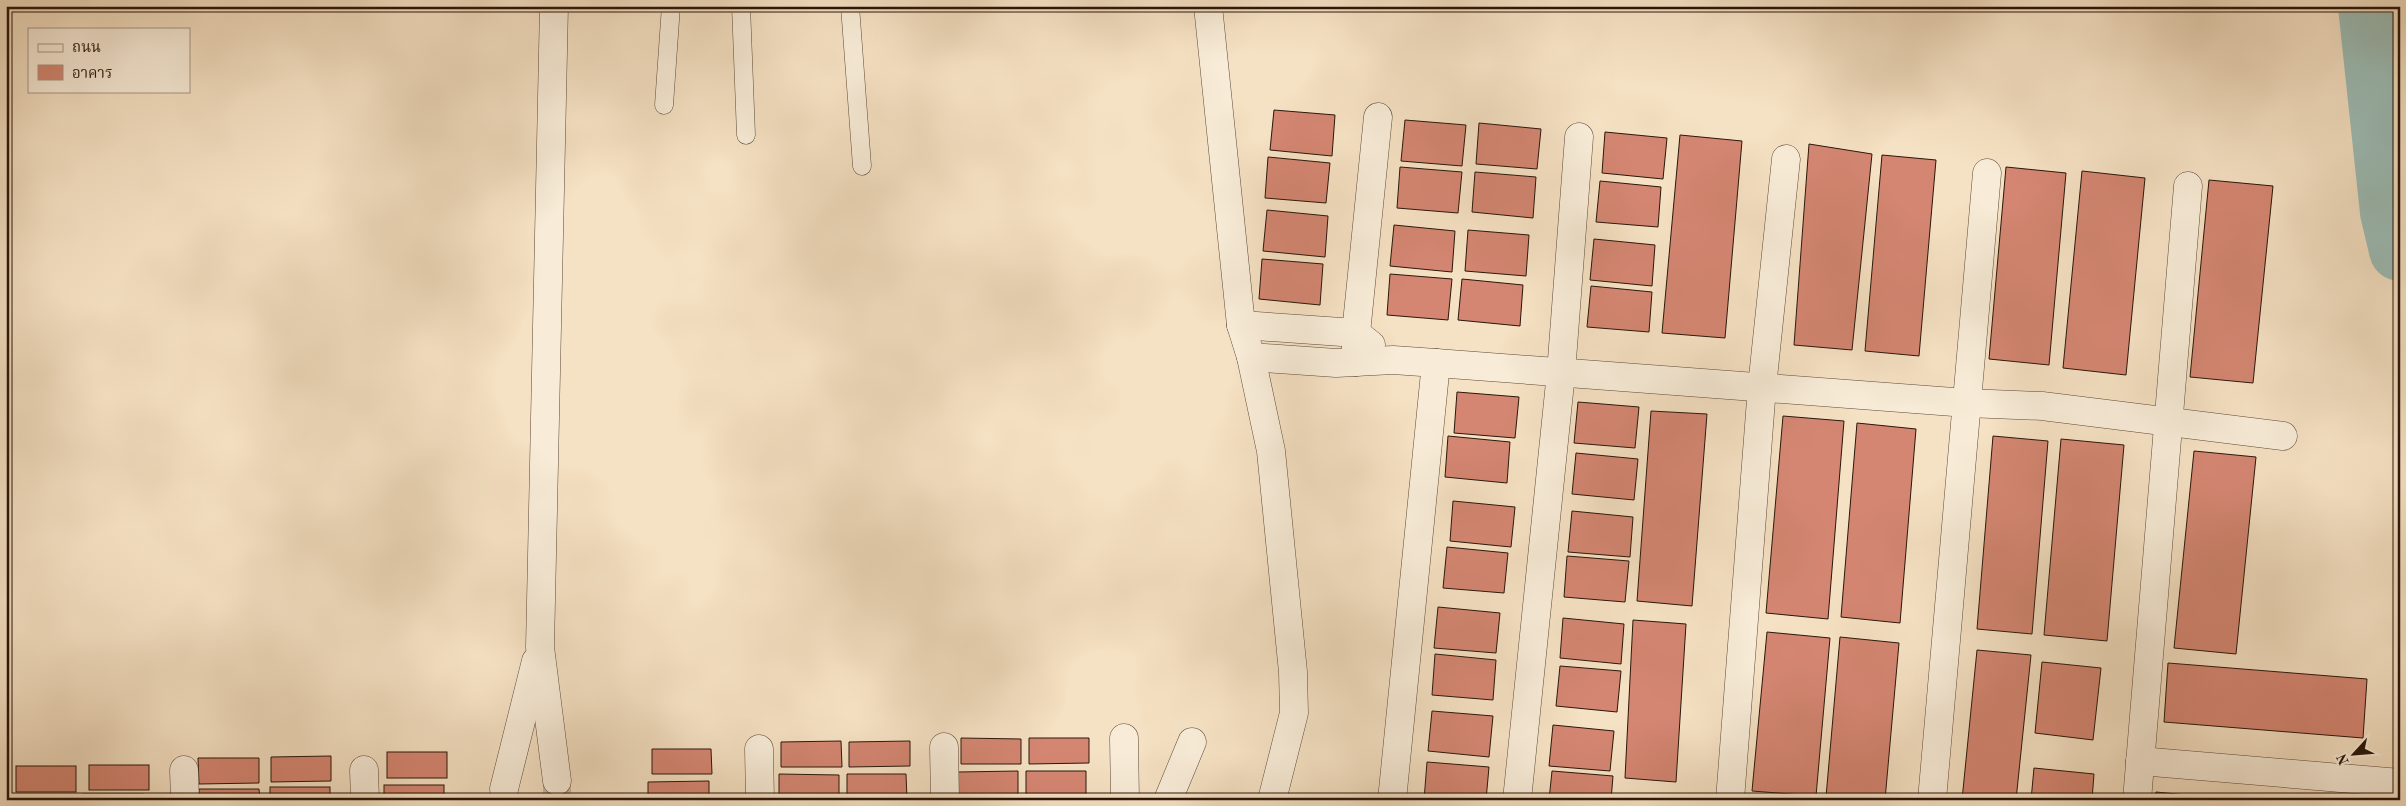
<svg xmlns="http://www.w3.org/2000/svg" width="2406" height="806" font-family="'Old Standard TT','Noto Serif Thai',serif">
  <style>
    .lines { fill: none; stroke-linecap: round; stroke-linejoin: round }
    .river { stroke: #9cbdb6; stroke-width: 62 }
    .building { fill: #d48672; stroke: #2a160a }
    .street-tunnel { stroke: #ccb89e; stroke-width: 28; stroke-dasharray: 28 14; stroke-linecap: butt }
    .lane-casing { stroke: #5d4938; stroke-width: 19 }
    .street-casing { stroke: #5d4938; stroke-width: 29 }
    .lane { stroke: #f8ecd8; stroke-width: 18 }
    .street { stroke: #f8ecd8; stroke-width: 28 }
  </style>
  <rect width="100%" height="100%" fill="#f5e1c3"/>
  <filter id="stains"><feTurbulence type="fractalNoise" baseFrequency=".004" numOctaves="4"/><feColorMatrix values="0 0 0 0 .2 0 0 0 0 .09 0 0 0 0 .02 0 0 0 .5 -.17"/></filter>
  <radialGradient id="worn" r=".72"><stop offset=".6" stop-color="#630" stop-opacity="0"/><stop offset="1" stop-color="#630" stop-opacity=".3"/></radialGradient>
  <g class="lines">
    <polyline class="river" points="2369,6 2391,212 2400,250"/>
  </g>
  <g class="building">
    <polygon points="1274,110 1335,115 1332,156 1270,150"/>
    <polygon points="1405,120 1466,125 1462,166 1401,161"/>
    <polygon points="1479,123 1541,129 1537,169 1476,164"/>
    <polygon points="1605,132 1667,138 1663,179 1602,173"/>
    <polygon points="1680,135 1742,141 1725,338 1662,333"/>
    <polygon points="1809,144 1872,154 1852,350 1794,345"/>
    <polygon points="1882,155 1936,160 1919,356 1865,351"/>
    <polygon points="1268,157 1330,163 1326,203 1265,198"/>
    <polygon points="1400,167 1462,172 1458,213 1397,208"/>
    <polygon points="2006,167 2066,173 2049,365 1989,359"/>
    <polygon points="2082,171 2145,178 2126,375 2063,368"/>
    <polygon points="1475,172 1536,177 1533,218 1472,212"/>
    <polygon points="2209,180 2273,186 2253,383 2190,377"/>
    <polygon points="1600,181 1661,187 1658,227 1596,222"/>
    <polygon points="1267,210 1328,216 1325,257 1263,251"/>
    <polygon points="1394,225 1455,231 1452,272 1390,266"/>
    <polygon points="1468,230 1529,235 1526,276 1465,271"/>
    <polygon points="1594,239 1655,245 1652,286 1590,280"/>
    <polygon points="1262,259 1323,264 1320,305 1259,299"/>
    <polygon points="1390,274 1452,279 1448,320 1387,315"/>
    <polygon points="1462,279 1523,285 1520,326 1458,320"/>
    <polygon points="1591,286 1652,292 1649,332 1587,327"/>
    <polygon points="1457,392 1519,397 1515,438 1454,433"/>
    <polygon points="1578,402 1639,407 1635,448 1574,443"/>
    <polygon points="1651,411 1707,414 1692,606 1637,601"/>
    <polygon points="1783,416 1844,421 1828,619 1766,613"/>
    <polygon points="1857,423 1916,429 1900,623 1841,617"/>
    <polygon points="1448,436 1510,442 1507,483 1445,477"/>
    <polygon points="1993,436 2048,441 2032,634 1977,629"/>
    <polygon points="2061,439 2124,445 2107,641 2044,635"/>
    <polygon points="2194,451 2256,457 2236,654 2174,648"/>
    <polygon points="1576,453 1638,459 1634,500 1572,494"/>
    <polygon points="1453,501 1515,507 1511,547 1450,541"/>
    <polygon points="1572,511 1633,517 1630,557 1568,552"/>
    <polygon points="1447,547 1508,553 1504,593 1443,588"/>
    <polygon points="1567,556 1629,561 1625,602 1564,597"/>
    <polygon points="1438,607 1500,613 1496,653 1434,648"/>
    <polygon points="1563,618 1624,624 1621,664 1560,658"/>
    <polygon points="1633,620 1686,624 1676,782 1625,778"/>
    <polygon points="1767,632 1830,638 1816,796 1752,791"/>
    <polygon points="1840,637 1899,643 1885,800 1826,797"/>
    <polygon points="1977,650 2031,655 2016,800 1962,800"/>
    <polygon points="1435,654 1496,660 1493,700 1432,695"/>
    <polygon points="2042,662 2101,668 2093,740 2035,733"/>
    <polygon points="2168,663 2367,679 2363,738 2164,722"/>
    <polygon points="1560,666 1621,671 1617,712 1556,706"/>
    <polygon points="1432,711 1493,716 1489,757 1428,751"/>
    <polygon points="1553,725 1614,731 1610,771 1549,766"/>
    <polygon points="961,738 1021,739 1021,764 961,764"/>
    <polygon points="1029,738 1089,738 1089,763 1029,764"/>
    <polygon points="841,741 842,767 781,767 781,742"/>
    <polygon points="910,741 910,766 849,767 849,742"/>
    <polygon points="652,749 711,749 712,774 652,774"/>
    <rect x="387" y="752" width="60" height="26"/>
    <polygon points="331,756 331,781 271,782 271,757"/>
    <polygon points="198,758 259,758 259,783 199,784"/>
    <polygon points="1427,762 1489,767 1486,800 1424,800"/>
    <rect x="89" y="765" width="60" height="25"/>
    <rect x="16" y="766" width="60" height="26"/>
    <polygon points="2034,768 2094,774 2092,800 2031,800"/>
    <polygon points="1018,771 1018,797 958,797 958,772"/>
    <polygon points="1026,771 1086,771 1086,797 1026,796"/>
    <polygon points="1552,771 1613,776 1611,800 1549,800"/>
    <polygon points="779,774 839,775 839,800 779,800"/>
    <polygon points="847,774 906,774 907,799 847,800"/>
    <polygon points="709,781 709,800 648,800 648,782"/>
    <rect x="384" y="785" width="60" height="15"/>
    <rect x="270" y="787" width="60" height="13"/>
    <polygon points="199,789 259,789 260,800 199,800"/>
    <polygon points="2156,792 2238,800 2155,800"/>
    <rect x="83" y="794" width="60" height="6"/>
    <rect x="9" y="798" width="60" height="2"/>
  </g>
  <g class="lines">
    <polyline class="street-tunnel" points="557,800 557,781"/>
    <defs>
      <g id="lane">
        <polyline points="741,6 746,135"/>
        <polyline points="850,6 862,166"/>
        <polyline points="664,105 671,6"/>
      </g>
      <g id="street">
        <polyline points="554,6 540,647 557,781"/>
        <polyline points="1208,6 1241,325 1251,357 1271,451 1293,672 1294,713 1272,800"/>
        <polyline points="1241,325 1356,333 1371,345"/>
        <polyline points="1251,357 1336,363 1393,360 1436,363 1967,403 2042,406 2283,436"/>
        <polyline points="1356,362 1356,333 1378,117"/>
        <polyline points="1124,738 1125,800"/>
        <polyline points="944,747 945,800"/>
        <polyline points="759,749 760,800"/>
        <polyline points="2140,761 2400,783"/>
        <polyline points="184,770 185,800"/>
        <polyline points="364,770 365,800"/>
        <polyline points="504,789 536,661"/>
        <polyline points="1168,800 1192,742"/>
        <polyline points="1392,800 1436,363"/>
        <polyline points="1517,800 1561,373 1579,137"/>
        <polyline points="1730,800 1762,387 1786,159"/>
        <polyline points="1932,800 1987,173"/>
        <polyline points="2137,800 2188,186"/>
      </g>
    </defs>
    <use href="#lane" class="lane-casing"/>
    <use href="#street" class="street-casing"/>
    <use href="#lane" class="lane"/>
    <use href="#street" class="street"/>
  </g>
  <rect width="2406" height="806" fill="none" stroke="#f5e1c3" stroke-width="25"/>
  <rect x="8" y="8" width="2391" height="791" fill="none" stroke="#2a160a" stroke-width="2.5"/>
  <rect x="12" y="12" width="2381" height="781" fill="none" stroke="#2a160a"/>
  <rect x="28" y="28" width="162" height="65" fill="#f8ecd8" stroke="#a69686"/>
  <rect x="38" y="44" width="25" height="8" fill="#f8ecd8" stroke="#a69686"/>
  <text x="72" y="52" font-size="15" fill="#2a160a">ถนน</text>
  <rect x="38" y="65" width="25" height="15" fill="#d48672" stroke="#a69686"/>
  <text x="72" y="78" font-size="15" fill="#2a160a">อาคาร</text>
  <g transform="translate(2354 754) rotate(244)" stroke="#f8ecd8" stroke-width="4" paint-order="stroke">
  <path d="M0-4L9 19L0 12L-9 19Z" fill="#2a160a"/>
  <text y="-8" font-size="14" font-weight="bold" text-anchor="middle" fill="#2a160a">N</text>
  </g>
  <rect width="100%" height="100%" filter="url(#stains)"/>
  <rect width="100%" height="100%" fill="url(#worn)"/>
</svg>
